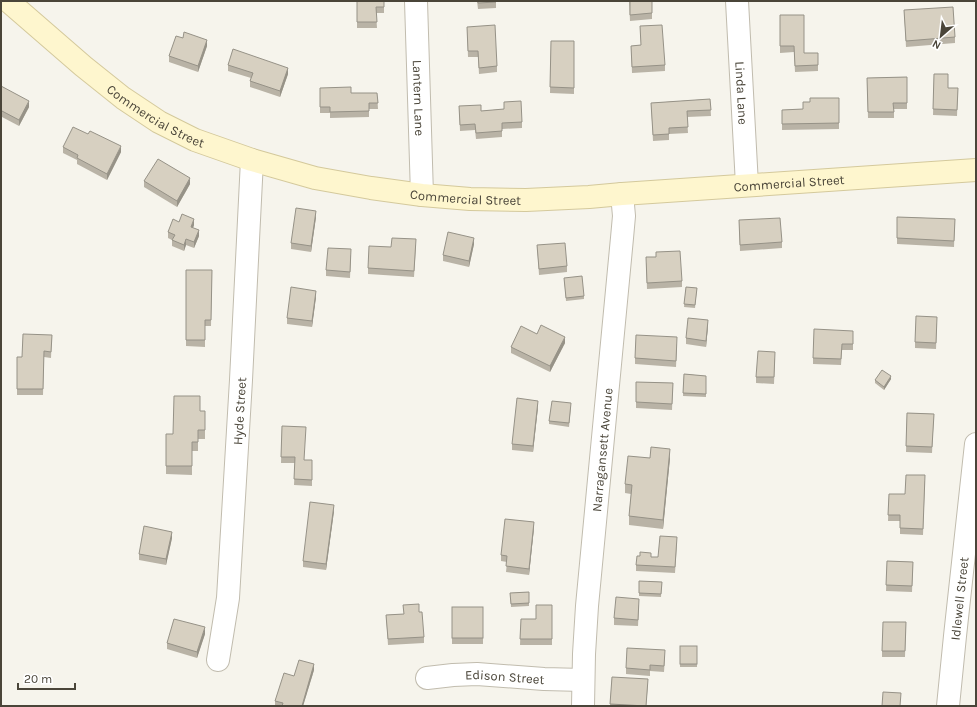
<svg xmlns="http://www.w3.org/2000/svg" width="977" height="707" font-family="Karla,sans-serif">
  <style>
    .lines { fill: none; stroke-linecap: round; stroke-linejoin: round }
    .street-casing { stroke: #c1bcae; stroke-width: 24 }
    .secondary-casing { stroke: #d4c99c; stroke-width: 24 }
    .street { stroke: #fff; stroke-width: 22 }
    .secondary { stroke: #fef6ce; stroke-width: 22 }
    .wall { fill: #b9b3a6 }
    .shaded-wall { fill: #969287 }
    .building { fill: #d7d0c1; stroke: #969287 }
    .labels { text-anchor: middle; stroke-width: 3; stroke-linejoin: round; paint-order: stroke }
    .street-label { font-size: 13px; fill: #4a4539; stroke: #fff }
  </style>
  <rect width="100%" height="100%" fill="#f6f4ec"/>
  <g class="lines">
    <defs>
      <g id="street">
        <path id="s1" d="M416 1 422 195"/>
        <path id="s2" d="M737 1 747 185"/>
        <path id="s3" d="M218 660 228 598 241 380 252 160"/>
        <path id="s4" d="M427 678 453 675 477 674 544 679 583 680"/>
        <path id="s5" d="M583 706 584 654 587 606 622 238 624 216 622 194"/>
        <path id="s6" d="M948 706 955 636 976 444"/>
      </g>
      <g id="secondary">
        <path id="s7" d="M8 1 83 66 123 98 159 122 195 140 252 160 315 178 371 188 422 195 470 199 526 200 589 197 622 194 976 170"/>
      </g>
    </defs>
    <use href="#street" class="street-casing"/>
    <use href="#secondary" class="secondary-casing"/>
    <use href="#street" class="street"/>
    <use href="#secondary" class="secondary"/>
  </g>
  <g class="wall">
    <polygon points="357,1 384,1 384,13 376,13 377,28 357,28"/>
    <polygon points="477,1 496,1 496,8 478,9"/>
    <polygon points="629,1 652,1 652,19 630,21"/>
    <polygon points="904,10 955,37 955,43 906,47"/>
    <polygon points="780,15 804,53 818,53 818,71 795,72 794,52 780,53"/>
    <polygon points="640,26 665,65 665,71 632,73 631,46 641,45"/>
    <polygon points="467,27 497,66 497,72 479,74 478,57 468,57"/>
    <polygon points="183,38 207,46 198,72 169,62 169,56"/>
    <polygon points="551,41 574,41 574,94 550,93"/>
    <polygon points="228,65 288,74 280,97 250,87 250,81 251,78 228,71"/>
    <polygon points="934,74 948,88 958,88 957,116 933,115"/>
    <polygon points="907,77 907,109 894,109 894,118 868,118 867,78"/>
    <polygon points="1,86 29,107 19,126 2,117"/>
    <polygon points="320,88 351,93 377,93 378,109 369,109 369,117 330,118 330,113 320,113"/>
    <polygon points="839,98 839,129 782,130 782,110 803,109 810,102"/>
    <polygon points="710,99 711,116 687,117 688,133 669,134 669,140 653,141 651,103"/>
    <polygon points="504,102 522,122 522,128 502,129 502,137 476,139 475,130 460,131 459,106 481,111 504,109"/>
    <polygon points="63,147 121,152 107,180 77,164 77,160 63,153"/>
    <polygon points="144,181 190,184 177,207 144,187"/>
    <polygon points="316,217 311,252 291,249 291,243"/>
    <polygon points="897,217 955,219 954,247 897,244"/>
    <polygon points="739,220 782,242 782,248 740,251"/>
    <polygon points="179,222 194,225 193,228 199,236 194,248 186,245 184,251 172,246 172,240 168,238 168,232"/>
    <polygon points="474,244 469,267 443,261 443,255"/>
    <polygon points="416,245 414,277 368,274 368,268"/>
    <polygon points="537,245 567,266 567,272 539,275"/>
    <polygon points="351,255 350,278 326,276 326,270"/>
    <polygon points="646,263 682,281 682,287 647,289"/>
    <polygon points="186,270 212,270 211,326 205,326 205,347 186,346"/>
    <polygon points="564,278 584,296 584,299 566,301"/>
    <polygon points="686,287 697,288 695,308 684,307"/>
    <polygon points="316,297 312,327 287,324 287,318"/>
    <polygon points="937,323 936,349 915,348 915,342"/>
    <polygon points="708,326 706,347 686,344 686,338"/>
    <polygon points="853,331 853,350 842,350 841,365 813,364 813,358"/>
    <polygon points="537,334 565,343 550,372 511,353 511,347"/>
    <polygon points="52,335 51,358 44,357 43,395 17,395 17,357 22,357"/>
    <polygon points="677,344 676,367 635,364 635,358"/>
    <polygon points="775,358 774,384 756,383 756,377"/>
    <polygon points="684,374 706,376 706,397 683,396"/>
    <polygon points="891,379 884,390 875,383 875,380"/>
    <polygon points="636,382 673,383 672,410 636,408"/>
    <polygon points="571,406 569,427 549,424 549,421"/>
    <polygon points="538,407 533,452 512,450 512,444"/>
    <polygon points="200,411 205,411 205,439 198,439 198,451 192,451 192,475 166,474 166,434 173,434"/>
    <polygon points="907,413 934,414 932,453 906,452"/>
    <polygon points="282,426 304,460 312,460 312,486 294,485 295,463 281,463"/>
    <polygon points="650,458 670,458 663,529 629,525 629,516 631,494 625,493 625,484"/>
    <polygon points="925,481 923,535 900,534 900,521 888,521 889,494 905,494"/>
    <polygon points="334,511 326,570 303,567 303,561"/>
    <polygon points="534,528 529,575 506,572 507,562 501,561 501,555"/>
    <polygon points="172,538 166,565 139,560 139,554"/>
    <polygon points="677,543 675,573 636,571 636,565 651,557 658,557"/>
    <polygon points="887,561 913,562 912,592 886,591"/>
    <polygon points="639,581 662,582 661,597 639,596"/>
    <polygon points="529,592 529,606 511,607 510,593"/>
    <polygon points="403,605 419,612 424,637 424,643 388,645 386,615 404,614"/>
    <polygon points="552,605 552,645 520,645 521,619 536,619"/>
    <polygon points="639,605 638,626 614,625 614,618"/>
    <rect x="452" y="607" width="31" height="37"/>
    <polygon points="906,622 905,657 882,657 882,651"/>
    <polygon points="205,634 197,658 167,649 167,643"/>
    <rect x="680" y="646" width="17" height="21"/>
    <polygon points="665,656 664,672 650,671 650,676 626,674 626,668"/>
    <polygon points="314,670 303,706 275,706 275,701 294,676"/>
    <polygon points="612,677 648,685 646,706 610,706"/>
  </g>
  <g class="shaded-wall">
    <polygon points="207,40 207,46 198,72 198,66"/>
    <polygon points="288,68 288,74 280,97 280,91"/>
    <polygon points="29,101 29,107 19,126 19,120"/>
    <polygon points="2,111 2,117 1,120 1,114"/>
    <polygon points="121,146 121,152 107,180 107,174"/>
    <polygon points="190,178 190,184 177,207 177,201"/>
    <polygon points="316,211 316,217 311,252 311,246"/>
    <polygon points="194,219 194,225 191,233 191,227"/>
    <polygon points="199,230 199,236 194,248 194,242"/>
    <polygon points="474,238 474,244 469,267 469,261"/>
    <polygon points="186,239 186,245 184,251 184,245"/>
    <polygon points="316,291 316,297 312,327 312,321"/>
    <polygon points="708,320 708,326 706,347 706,341"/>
    <polygon points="565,337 565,343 550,372 550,366"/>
    <polygon points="891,376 891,379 884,390 884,387"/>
    <polygon points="538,401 538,407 533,452 533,446"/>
    <polygon points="670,449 670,458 663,529 663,520"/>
    <polygon points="334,505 334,511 326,570 326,564"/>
    <polygon points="534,522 534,528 529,575 529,569"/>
    <polygon points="172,532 172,538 166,565 166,559"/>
    <polygon points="205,627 205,634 197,658 197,652"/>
    <polygon points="314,664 314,670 303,706 302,706"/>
  </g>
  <g class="building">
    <polygon points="357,1 384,1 384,7 376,7 377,22 357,22"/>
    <polygon points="478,1 496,1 496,2 478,3"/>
    <polygon points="630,1 652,1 652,13 630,15"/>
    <polygon points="953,7 955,37 906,41 904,10"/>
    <polygon points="780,15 804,15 804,53 818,53 818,65 795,66 794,46 780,46"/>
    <polygon points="495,25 497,66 479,68 478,51 468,51 467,27"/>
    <polygon points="662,25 665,65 632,67 631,46 641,45 640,26"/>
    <polygon points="184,32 207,40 198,66 169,56 176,36 183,38"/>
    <polygon points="551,41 574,41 574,88 550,87"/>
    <polygon points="233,49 288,68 280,91 250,81 253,73 228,65"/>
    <polygon points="934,74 948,74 948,88 958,88 957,110 933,109"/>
    <polygon points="907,77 907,103 893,103 894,112 868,112 867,78"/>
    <polygon points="1,86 29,101 19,120 2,111 1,114"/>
    <polygon points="351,87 351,93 377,93 378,103 369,103 369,111 330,112 330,107 320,107 320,88"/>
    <polygon points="810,98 839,98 839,123 782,124 782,110 803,109 803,102 810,102"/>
    <polygon points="710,99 711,110 687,111 688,127 669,128 669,134 653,135 651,103"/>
    <polygon points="521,101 522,122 502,123 502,131 476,133 475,124 460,125 459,106 481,105 481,111 504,109 504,102"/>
    <polygon points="73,127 88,134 90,131 121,146 107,174 77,158 78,155 63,147"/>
    <polygon points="158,159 190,178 177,201 144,181"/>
    <polygon points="296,208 316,211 311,246 291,243"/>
    <polygon points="182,214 194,219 191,227 199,230 194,242 186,239 184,245 172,240 175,235 168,232 173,219 179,222"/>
    <polygon points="897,217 955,219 954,241 897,238"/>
    <polygon points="780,218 782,242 740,245 739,220"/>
    <polygon points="448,232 474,238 469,261 443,255"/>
    <polygon points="392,238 416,239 414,271 368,268 369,246 391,247"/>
    <polygon points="565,243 567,266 539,269 537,245"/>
    <polygon points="328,248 351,249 350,272 326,270"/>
    <polygon points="680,251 682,281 647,283 646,257 656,257 656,252"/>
    <polygon points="186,270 212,270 211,320 205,320 205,340 186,340"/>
    <polygon points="582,276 584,296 566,298 564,278"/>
    <polygon points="291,287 316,291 312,321 287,318"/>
    <polygon points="686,287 697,288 695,305 684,304"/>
    <polygon points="916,316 937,317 936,343 915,342"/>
    <polygon points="688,318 708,320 706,341 686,338"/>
    <polygon points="541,325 565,337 550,366 511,347 521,326 537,334"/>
    <polygon points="814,329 853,331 853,344 842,344 841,359 813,358"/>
    <polygon points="23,334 52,335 51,352 44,351 43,389 17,389 17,357 22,357"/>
    <polygon points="636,335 677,337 676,361 635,358"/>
    <polygon points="758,351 775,352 774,377 756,377"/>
    <polygon points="882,370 891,376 884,387 875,380"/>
    <polygon points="684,374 706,376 706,394 683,393"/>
    <polygon points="636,382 673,383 672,404 636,402"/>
    <polygon points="174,396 200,396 200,411 205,411 205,430 198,430 198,442 192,442 192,466 166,466 166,434 173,434"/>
    <polygon points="517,398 538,401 533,446 512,444"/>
    <polygon points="552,401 571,403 569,423 549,421"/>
    <polygon points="907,413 934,414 932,447 906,446"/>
    <polygon points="282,426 306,427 304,460 312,460 312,480 294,479 295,457 281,457"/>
    <polygon points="651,447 670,449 663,520 629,516 632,485 625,484 628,456 650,458"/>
    <polygon points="906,475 925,475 923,529 900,528 900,515 888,515 889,494 905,494"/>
    <polygon points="310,502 334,505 326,564 303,561"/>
    <polygon points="505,519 534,522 529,569 506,566 507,556 501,555"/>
    <polygon points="144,526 172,532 166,559 139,554"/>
    <polygon points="660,536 677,537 675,567 636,565 637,556 640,556 640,552 651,553 651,557 658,557"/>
    <polygon points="887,561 913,562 912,586 886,585"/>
    <polygon points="639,581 662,582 661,594 639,593"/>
    <polygon points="529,592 529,603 511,604 510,593"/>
    <polygon points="616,597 639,599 638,620 614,618"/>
    <polygon points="419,604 419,612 422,612 424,637 388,639 386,615 404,614 403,605"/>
    <polygon points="536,605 552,605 552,639 520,639 521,619 536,619"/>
    <rect x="452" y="607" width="31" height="31"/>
    <polygon points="174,619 205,627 197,652 167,643"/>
    <polygon points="883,622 906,622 905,651 882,651"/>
    <rect x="680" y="646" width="17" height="18"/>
    <polygon points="627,648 665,650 664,666 650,665 650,670 626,668"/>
    <polygon points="299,660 314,664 302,706 282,706 283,703 275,701 284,673 294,676"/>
    <polygon points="612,677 648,679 646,706 610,704"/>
    <polygon points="883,692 901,693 900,706 882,706"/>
  </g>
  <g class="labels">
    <g class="street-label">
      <text dy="5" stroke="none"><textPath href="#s2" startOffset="92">Linda Lane</textPath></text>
      <text dy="5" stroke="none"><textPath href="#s1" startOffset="97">Lantern Lane</textPath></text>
      <text dy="5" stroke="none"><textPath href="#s7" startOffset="188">Commercial Street</textPath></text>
      <text dy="5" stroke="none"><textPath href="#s7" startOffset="836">Commercial Street</textPath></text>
      <text dy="5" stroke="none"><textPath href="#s7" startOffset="512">Commercial Street</textPath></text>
      <text dy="5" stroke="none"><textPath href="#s3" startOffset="250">Hyde Street</textPath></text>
      <text dy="5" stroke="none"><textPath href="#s5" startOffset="257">Narragansett Avenue</textPath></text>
      <text dy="5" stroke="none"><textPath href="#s6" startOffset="108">Idlewell Street</textPath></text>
      <text dy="5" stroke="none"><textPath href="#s4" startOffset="78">Edison Street</textPath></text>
    </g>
  </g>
  <rect width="977" height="707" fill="none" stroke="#4a4539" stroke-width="4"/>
  <g transform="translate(941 36) rotate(208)" stroke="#ffffff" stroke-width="3" paint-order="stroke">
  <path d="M0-3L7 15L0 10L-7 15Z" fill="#4a4539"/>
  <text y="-6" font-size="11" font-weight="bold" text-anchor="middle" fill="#4a4539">N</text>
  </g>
  <path d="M18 683v6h57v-6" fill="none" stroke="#4a4539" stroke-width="2"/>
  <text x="24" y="683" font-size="12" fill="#4a4539" stroke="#ffffff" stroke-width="3" paint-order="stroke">20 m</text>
</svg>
